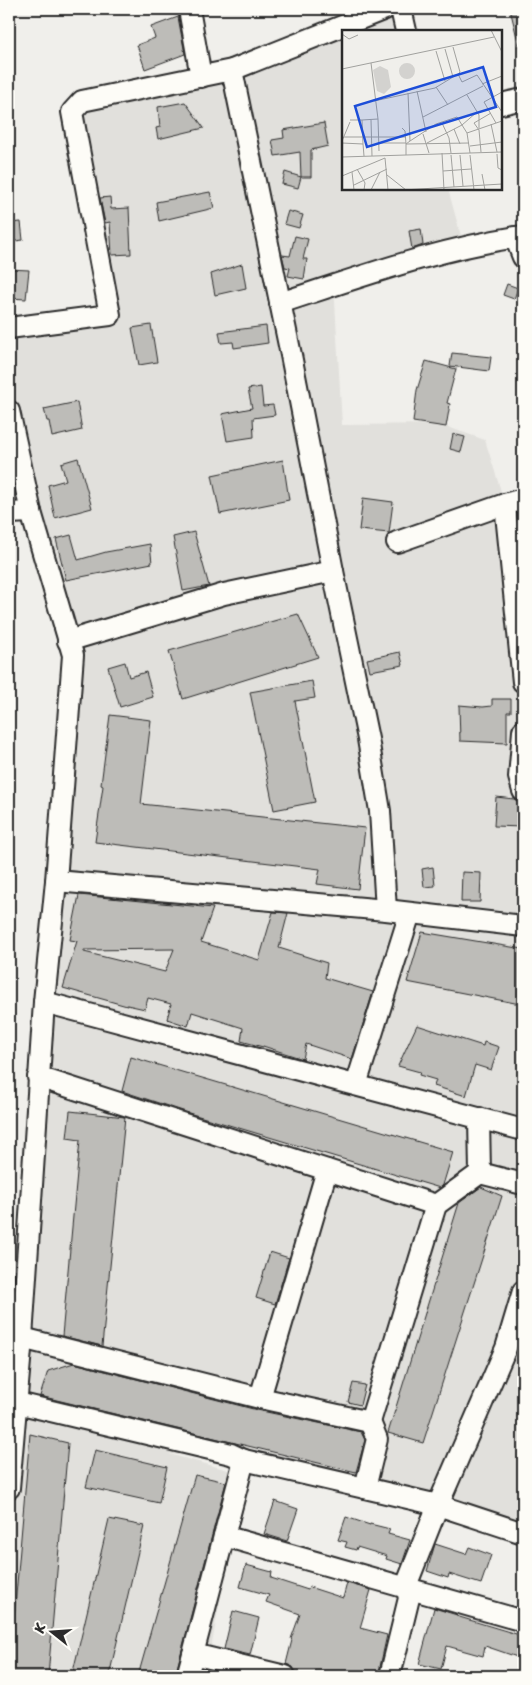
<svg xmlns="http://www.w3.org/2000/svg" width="532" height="1685" font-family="Sriracha,sans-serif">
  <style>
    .built { fill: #e1e0dc }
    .building { fill: #bdbcb8; stroke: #2b2b2b; fill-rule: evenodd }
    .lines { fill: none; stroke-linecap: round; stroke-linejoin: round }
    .minor-casing { stroke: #2b2b2b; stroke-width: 24 }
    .minor { stroke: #fdfcf7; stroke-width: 20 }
    .inset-road { fill: none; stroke: #a1a19e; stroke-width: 1 }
    .view { fill: #1d4ed8; fill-opacity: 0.15; stroke: #1d4ed8; stroke-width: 2.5 }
    .inset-edge { fill: none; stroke: #2b2b2b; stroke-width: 2.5 }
  </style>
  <rect width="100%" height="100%" fill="#f0efeb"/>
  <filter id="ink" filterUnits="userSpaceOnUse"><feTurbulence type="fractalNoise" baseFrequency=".02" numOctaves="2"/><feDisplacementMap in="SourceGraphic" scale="10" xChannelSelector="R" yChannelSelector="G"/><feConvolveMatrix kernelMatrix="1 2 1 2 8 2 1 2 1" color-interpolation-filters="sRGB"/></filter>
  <g filter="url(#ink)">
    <polygon class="built" points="401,9 406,31 343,31 343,189 448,189 464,247 334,284 342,425 439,424 485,440 505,504 523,682 523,1530 244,1460 169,1454 243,1474 206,1676 9,1676 9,1402 68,641 9,399 9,328 110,315 72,112 232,70"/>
    <g class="building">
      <polygon points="510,9 523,9 523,46 519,46"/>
      <polygon points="178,17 185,54 145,69 137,45 155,38 151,27"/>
      <polygon points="185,102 204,128 158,139 156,128 160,127 158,107"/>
      <polygon points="324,123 328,146 311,150 311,177 301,177 300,152 275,156 272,140 284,138 283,130"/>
      <polygon points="285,172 301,177 298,188 282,184"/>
      <polygon points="210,192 214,208 159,221 156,202"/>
      <polygon points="110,197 111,209 129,208 131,254 112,255 110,222 105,223 100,198"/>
      <polygon points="288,211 303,215 299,228 284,224"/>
      <polygon points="21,222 23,240 9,242 9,223"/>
      <polygon points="421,229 423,245 412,249 409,231"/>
      <polygon points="295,236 308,239 303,259 307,259 304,279 288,276 290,268 285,267 282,255 290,256"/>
      <polygon points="242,264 246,288 215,295 211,274"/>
      <polygon points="9,269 29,270 26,299 9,298"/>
      <polygon points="507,284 518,288 514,299 503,295"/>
      <polygon points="151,325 157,362 139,365 132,328"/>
      <polygon points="266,326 268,343 234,348 233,342 221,343 219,332"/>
      <polygon points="452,353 491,357 489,371 450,366"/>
      <polygon points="426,361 456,369 447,403 450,404 446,427 413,422 417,390"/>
      <polygon points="261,387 263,406 273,405 275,415 253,418 254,437 227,441 222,414 252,408 248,389"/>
      <polygon points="77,402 82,430 52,437 49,421 47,421 44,409"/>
      <polygon points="453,434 465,437 461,452 450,449"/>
      <polygon points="78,458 92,508 55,518 48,485 66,480 61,463"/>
      <polygon points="283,460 289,500 220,514 212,475"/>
      <polygon points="363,498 393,502 389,533 359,530"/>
      <polygon points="194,532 209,586 183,591 173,537"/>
      <polygon points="71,535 78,560 106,552 150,544 152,563 66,580 56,539"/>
      <polygon points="298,614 318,657 183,699 169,651"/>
      <polygon points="400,652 403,665 370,671 367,659"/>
      <polygon points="125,662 129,677 146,672 153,697 120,707 108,667"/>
      <polygon points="312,681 315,698 295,701 315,802 274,810 250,692"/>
      <polygon points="492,699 511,699 511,712 507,712 507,743 460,741 459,705 483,707 492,706"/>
      <polygon points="110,715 151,720 141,804 365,828 358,889 317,884 320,869 95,842 103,786 101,785"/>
      <polygon points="496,797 514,799 521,803 522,827 494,826"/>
      <polygon points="433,867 435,886 424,887 422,869"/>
      <polygon points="462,872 481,873 480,902 461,902"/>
      <path d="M79 895 213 908 201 942 259 960 273 912 288 913 279 948 327 963 325 978 373 992 352 1059 306 1044 303 1059 263 1046V1047L241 1041 243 1028 192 1012 188 1026 167 1019 171 1004 148 998 145 1009 127 1005V1006L63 988 77 941 70 940ZM174 949 165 972 84 952V950Z"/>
      <polygon points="422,932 523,949 523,988 520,1004 407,982"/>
      <polygon points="417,1025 483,1046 484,1042 499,1047 491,1070 475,1065 466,1096 434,1086 436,1080 419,1075 420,1072 398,1066"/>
      <polygon points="131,1057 453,1152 443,1185 440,1188 192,1114 122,1091"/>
      <polygon points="70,1111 125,1117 102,1346 62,1336 80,1140 67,1138"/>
      <polygon points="481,1187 502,1196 423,1443 388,1433 459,1203"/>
      <polygon points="270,1252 289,1258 275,1304 256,1298"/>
      <polygon points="74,1363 257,1410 361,1432 365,1440 356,1472 40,1396 48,1371"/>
      <polygon points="353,1383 365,1385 360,1405 348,1402"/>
      <polygon points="30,1434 68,1443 48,1676 9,1676"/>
      <polygon points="95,1450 167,1467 159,1503 86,1487"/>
      <polygon points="195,1475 226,1482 175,1676 138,1676"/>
      <polygon points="275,1501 298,1509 287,1541 264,1534"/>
      <polygon points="346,1517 370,1525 370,1524 390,1529 388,1534 410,1540 402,1564 386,1559 387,1556 357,1547 356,1550 345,1547 347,1542 338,1540"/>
      <polygon points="109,1519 144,1526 109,1676 72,1676"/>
      <polygon points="435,1544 466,1554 469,1547 491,1555 481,1584 449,1574 448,1578 427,1571"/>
      <polygon points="246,1565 272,1572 271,1578 308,1590 309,1587 343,1598 347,1583 371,1590 360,1628 387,1635 378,1676 304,1676 296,1674 293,1667 286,1664 292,1640 291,1639 300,1614 266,1602 269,1595 240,1587"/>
      <polygon points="434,1608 457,1615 456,1616 523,1636 523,1659 485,1646 483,1656 447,1646 441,1669 419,1664"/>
      <polygon points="233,1611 259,1618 250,1655 224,1649"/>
    </g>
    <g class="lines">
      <defs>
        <g id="minor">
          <polyline points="189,9 201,77"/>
          <polyline points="401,9 406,31"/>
          <polyline points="232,70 291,355 333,571 368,739 380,811 386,910"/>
          <polyline points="501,104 523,99"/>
          <polyline points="515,237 523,257"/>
          <path d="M280 303C360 277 440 248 523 236"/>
          <polyline points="9,328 110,315 72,112 82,101 232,70 385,9"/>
          <polyline points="9,411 31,512 73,655 56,881 44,1002 22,1338 9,1488"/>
          <polyline points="523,499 505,504 523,682"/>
          <polyline points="9,513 31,512"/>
          <polyline points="397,542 505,504"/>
          <polyline points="68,641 224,594 333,571"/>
          <polyline points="523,731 519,777 523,791"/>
          <polyline points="56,881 386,910 523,926"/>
          <polyline points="44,1002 523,1130"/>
          <polyline points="356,1085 410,913"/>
          <polyline points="479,1118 480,1173"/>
          <polyline points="436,1205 480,1173 523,1184"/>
          <polyline points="22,1338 260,1398 370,1422 436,1205 38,1077"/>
          <polyline points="260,1398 327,1170"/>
          <polyline points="9,1401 231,1454 244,1460"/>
          <polyline points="365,1488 377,1439 370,1422"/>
          <polyline points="224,1536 523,1621"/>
          <polyline points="193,1654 244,1460 438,1505 523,1533"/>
          <polyline points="187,1676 193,1654 285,1676"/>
          <polyline points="390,1676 409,1598 406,1586 438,1505 506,1348 523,1291"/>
        </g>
      </defs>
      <use href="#minor" class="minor-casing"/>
      <use href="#minor" class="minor"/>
    </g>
  </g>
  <g transform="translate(342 30)">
    <rect width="160" height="160" fill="#f0efeb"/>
    <path d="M57 41a8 8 0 1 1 16 0a8 8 0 1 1-16 0ZM38 36 46 40 49 57 42 64 35 61 31 40Z" fill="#d3d2cf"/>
    <path class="inset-road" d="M149 0 160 22M0 4 7 9 16 5M111 17 118 42 116 44M103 19 111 47M94 21 103 51M29 33 36 89M0 39 152 7M140 54 160 46M94 57 106 75M75 61 84 102M66 63 68 111M125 65 137 85V98M32 71 93 58 116 44 120 52 135 45 160 82M81 87 141 56M8 90H20L21 114M20 90 36 89 37 121M29 90 30 126M100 93 107 108 109 123M154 93 142 72 160 62M149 94 155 122M60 98 63 101 64 114 127 113M112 99 118 114M125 103 160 91M81 104 87 123M2 107H63M0 111 8 92M0 113 21 114 22 126M37 113H64M85 113 120 95 135 82M128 116 160 112M139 122 137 100 132 93 149 83M100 123 102 160M155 124 156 138 160 140M64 125V114L68 111 94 94 115 87 125 103 128 123M109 125 112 157M118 125 121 156M128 125 132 160M0 127 160 122M15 139 23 153 22 160M101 141 129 139M10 142 12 160M140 144 143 160M45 145 64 160M0 146 43 128 46 160M12 155 45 139M29 160 38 142M61 160 160 154"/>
    <path class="view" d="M141 37 154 77 25 117 13 76Z"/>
    <rect width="160" height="160" class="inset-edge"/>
  </g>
  <rect width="532" height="1685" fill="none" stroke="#fdfcf7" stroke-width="30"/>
  <rect x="15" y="15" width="502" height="1655" fill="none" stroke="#2b2b2b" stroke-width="2" filter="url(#ink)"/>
  <g transform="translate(52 1632) rotate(287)" stroke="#fdfcf7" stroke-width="4" paint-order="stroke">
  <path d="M0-4L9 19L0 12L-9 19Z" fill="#2b2b2b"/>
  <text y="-8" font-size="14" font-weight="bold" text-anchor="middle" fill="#2b2b2b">K</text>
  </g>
</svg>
